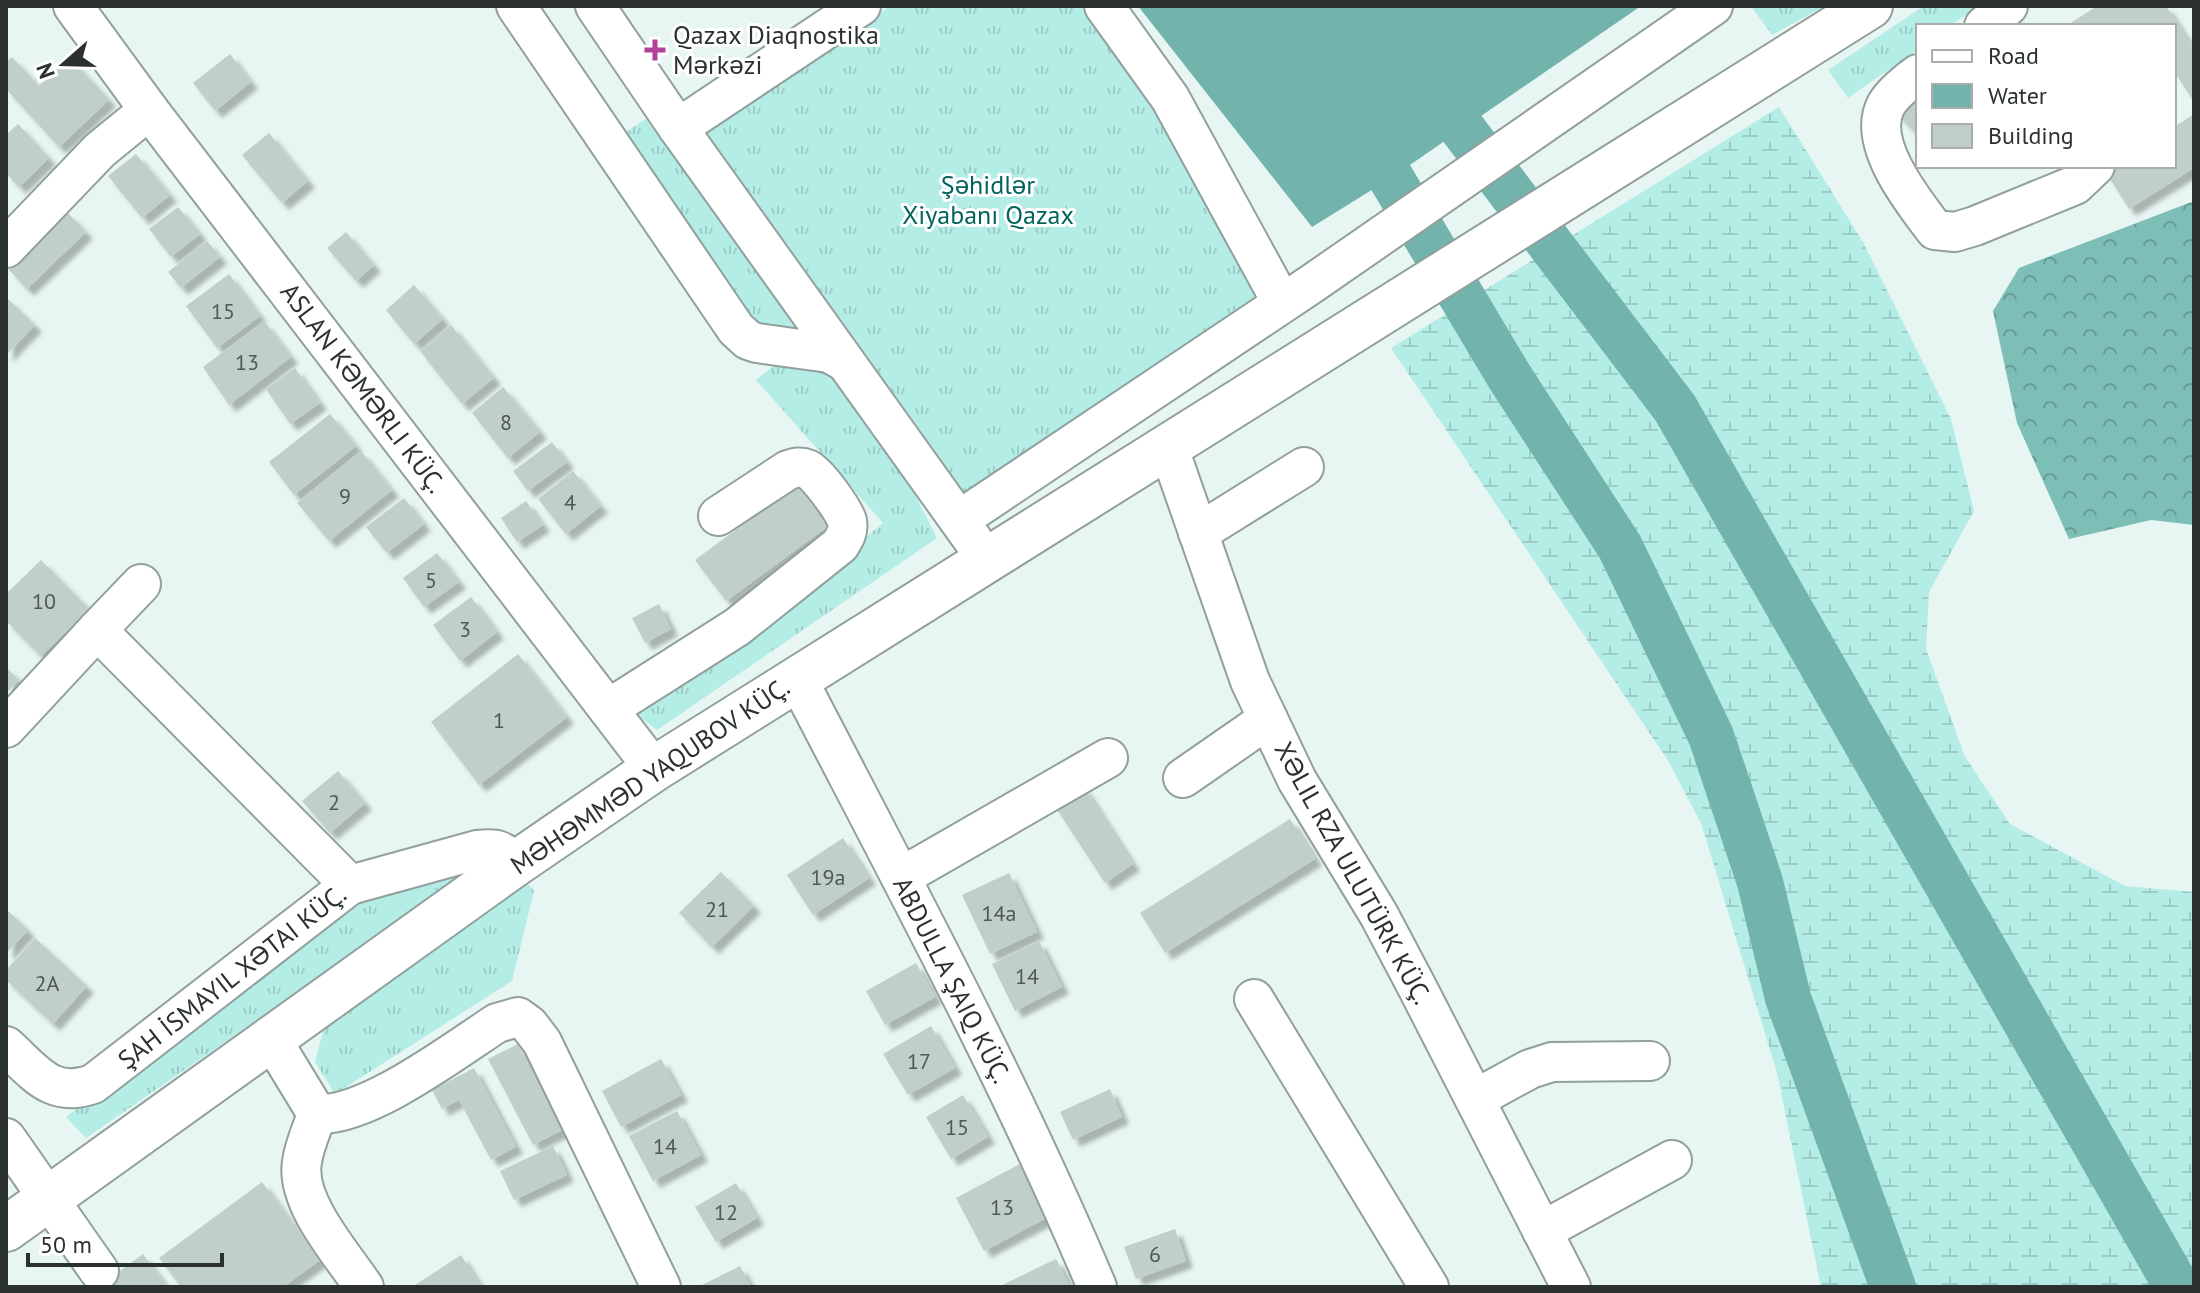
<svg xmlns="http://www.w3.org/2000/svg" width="2200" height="1293" font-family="'PT Sans',sans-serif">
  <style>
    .grass { fill: url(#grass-tufts) }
    .forest { fill: url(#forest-crowns) }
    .wetland { fill: url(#wetland-marsh) }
    .water { fill: #72b4ac }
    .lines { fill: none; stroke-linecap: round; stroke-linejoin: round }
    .river { stroke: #72b4ac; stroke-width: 46 }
    .building { fill: #c0cecc; filter: url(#shadow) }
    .minor-casing { stroke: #919f9d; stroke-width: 42 }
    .major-casing { stroke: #919f9d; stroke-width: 48 }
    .minor { stroke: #fff; stroke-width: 38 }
    .major { stroke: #fff; stroke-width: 44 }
    .poi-dot { fill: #b2419d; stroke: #fff; stroke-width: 3 }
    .labels { text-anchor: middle; stroke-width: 6; stroke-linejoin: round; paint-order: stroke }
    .number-label { font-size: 22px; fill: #505857 }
    .poi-label { font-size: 26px; fill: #2b3030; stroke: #fff; text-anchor: start }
    .park-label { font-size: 26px; fill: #00635c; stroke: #fff }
    .street-label { font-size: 26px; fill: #2b3030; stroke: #fff }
  </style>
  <defs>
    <pattern id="grass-tufts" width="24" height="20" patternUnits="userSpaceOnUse" patternTransform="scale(2)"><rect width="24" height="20" fill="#b4ede5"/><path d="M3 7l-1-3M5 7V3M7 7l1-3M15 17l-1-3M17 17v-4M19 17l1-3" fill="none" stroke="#9bccc5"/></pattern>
    <pattern id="forest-crowns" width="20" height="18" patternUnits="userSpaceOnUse" patternTransform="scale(2)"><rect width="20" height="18" fill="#7dbfb7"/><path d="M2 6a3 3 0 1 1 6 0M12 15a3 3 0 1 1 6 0" fill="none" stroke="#679c95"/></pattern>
    <pattern id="wetland-marsh" width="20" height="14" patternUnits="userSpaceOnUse" patternTransform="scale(2)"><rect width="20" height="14" fill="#b4ede5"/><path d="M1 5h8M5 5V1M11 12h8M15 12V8" fill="none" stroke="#9bccc5"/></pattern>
    <filter id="shadow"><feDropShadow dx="7" dy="7" stdDeviation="2" flood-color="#0004"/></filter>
  </defs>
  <rect width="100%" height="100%" fill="#e7f6f3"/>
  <g class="grass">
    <polygon points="890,6 1081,6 1136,77 1259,303 966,494 703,127"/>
    <polygon points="1751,6 1825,6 1772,35"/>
    <polygon points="1924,6 1978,6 1950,26 1918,26 1918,49 1848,98 1828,70"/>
    <polygon points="654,113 811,332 758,324 622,135"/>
    <polygon points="777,363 833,375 905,475 937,538 657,730 629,708 750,634 883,523 756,380"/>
    <polygon points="478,867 86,1138 66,1117 351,894"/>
    <polygon points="526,882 534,891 512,981 335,1094 315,1062 324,1028"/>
  </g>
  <polygon class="forest" points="2194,201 2194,525 2151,520 2069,539 2017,423 1993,311 2019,268"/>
  <polygon class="wetland" points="1779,107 1863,242 1951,419 1974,511 1929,592 1926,649 1965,757 2010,824 2125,886 2194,892 2194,1287 1821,1287 1777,1073 1701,823 1667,759 1391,348"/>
  <polygon class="water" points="1138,6 1641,6 1391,178 1312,227"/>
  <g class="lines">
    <g class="river">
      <polyline points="1369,6 1675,408 2177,1287"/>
      <polyline points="1391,178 1509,376 1620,547 1711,736 1760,882 1788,998 1893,1287"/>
    </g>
  </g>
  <g class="building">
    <polygon points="2097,6 2166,6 2194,50 2194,102 2174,71 2174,26 2066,26"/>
    <polygon points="230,54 251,82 215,111 193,83"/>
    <polygon points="12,57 39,86 69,57 109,100 59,147 6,89 6,62"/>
    <polygon points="1918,92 1918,136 1896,113"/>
    <polygon points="2194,114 2194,168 2129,209 2105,171 2113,166 2174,166 2174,127"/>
    <polygon points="18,124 49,158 19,187 6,173 6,135"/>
    <polygon points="269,133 308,181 282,203 242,155"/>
    <polygon points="136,154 170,195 142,218 108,176"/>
    <polygon points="178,207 200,234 171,257 149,229"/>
    <polygon points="68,213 86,232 27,289 9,270"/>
    <polygon points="346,232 374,265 356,281 327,248"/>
    <polygon points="207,241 220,257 181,288 168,272"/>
    <polygon points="229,274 260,316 217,348 186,306"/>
    <polygon points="414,285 443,319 414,344 386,310"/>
    <polygon points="6,297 35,325 6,355"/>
    <polygon points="264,321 291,357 229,405 203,367"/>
    <polygon points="451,325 494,378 462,404 420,351"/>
    <polygon points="295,368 320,403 290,424 266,389"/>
    <polygon points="503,387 540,432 508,458 472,413"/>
    <polygon points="330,414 356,446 294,495 269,462"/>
    <polygon points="552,442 567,462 528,491 513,471"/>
    <polygon points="361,451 392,490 329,541 297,503"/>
    <polygon points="573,471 601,506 566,534 538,499"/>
    <polygon points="800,482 831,524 726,601 695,560"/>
    <polygon points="404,498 424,524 387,553 366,527"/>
    <polygon points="526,501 543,525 517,542 501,518"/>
    <polygon points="437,553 459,582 424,607 403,578"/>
    <polygon points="41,560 89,609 41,656 6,621 6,594"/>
    <polygon points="471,597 497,632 460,661 433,625"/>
    <polygon points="659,604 671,629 645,643 632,618"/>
    <polygon points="518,654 567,717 479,785 431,722"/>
    <polygon points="6,667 19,680 6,693"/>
    <polygon points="338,771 365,803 330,833 302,801"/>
    <polygon points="1083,786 1133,864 1105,883 1054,805"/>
    <polygon points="1290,819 1315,859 1165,953 1140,913"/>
    <polygon points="843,838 869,878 813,915 787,875"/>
    <polygon points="721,872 754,906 712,947 679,913"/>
    <polygon points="1009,873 1037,932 990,954 962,895"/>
    <polygon points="6,909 28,930 6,954"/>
    <polygon points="35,938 87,986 53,1024 6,980 6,970"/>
    <polygon points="1039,941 1062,987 1015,1011 992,964"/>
    <polygon points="916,963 935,997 885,1025 866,991"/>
    <polygon points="931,1026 955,1068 908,1095 883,1054"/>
    <polygon points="518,1044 562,1130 533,1145 488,1059"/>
    <polygon points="661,1059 681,1095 621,1127 602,1091"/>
    <polygon points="474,1068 516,1147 491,1160 459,1100 442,1109 432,1090"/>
    <polygon points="1110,1089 1122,1117 1073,1140 1060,1112"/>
    <polygon points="963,1095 988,1137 951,1159 926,1117"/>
    <polygon points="677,1111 701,1155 653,1181 629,1136"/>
    <polygon points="553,1146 567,1175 514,1200 500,1171"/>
    <polygon points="1020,1164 1048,1217 984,1251 956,1198"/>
    <polygon points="262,1182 320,1260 283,1287 181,1287 159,1258"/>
    <polygon points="736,1183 757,1218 716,1242 695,1207"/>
    <polygon points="1175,1229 1186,1261 1136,1279 1124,1247"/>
    <polygon points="143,1254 167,1287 98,1287"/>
    <polygon points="461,1255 481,1287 412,1287"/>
    <polygon points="1056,1259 1070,1287 998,1287"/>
    <polygon points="740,1266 751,1287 698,1287"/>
  </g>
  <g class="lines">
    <defs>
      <g id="minor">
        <polyline points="73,6 149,110 654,769"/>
        <polyline points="516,6 736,329 748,340 757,343 829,353 845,362"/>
        <polyline points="595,6 678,128"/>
        <polyline points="861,6 678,128 973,540"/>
        <polyline points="1104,6 1170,98 1282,303"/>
        <polyline points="1984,26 2008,6"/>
        <path d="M1918 74C1907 82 1893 93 1886 105 1866 143 1913 201 1935 230L1955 232 1975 226 2075 185 2095 166"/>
        <polyline points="6,248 100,150 149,110"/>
        <polyline points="1168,446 1250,681 1297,780 1379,915 1417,987 1571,1287"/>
        <polyline points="959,520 1313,283 1713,6"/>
        <polyline points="1198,533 1304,467"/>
        <polyline points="97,630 141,584"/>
        <path d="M797 678C901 879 1009 1078 1097 1287"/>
        <path d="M608 709 737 627 840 545C845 537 849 531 847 521 843 509 817 473 807 469 800 466 795 468 788 470L718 516"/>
        <polyline points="6,728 97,630 350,885"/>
        <polyline points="1183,778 1268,719"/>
        <polyline points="901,877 1108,758"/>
        <polyline points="1254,999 1429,1287"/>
        <path d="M272 1040 317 1114C367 1117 454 1051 497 1023L518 1017 529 1025 542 1042 661 1287"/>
        <path d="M6 1046C35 1072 51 1099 93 1084L350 885 477 850C496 848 503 849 515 864"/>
        <polyline points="1475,1099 1530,1069 1552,1062 1650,1061"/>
        <path d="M317 1114C312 1129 304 1146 302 1162 295 1202 342 1254 364 1287"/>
        <polyline points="6,1138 99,1271"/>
        <polyline points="1542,1231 1672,1160"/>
      </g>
      <polyline id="major" points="6,1229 515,864 654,769 1870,6"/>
    </defs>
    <use href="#minor" class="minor-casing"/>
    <use href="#major" class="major-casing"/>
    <use href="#minor" class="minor"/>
    <use href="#major" class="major"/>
  </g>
  <path class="poi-dot" d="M651 38h8v8h8v8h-8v8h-8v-8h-8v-8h8z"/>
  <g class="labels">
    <g class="number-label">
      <text x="223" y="319">15</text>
      <text x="247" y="370">13</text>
      <text x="506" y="430">8</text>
      <text x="345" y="504">9</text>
      <text x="570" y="510">4</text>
      <text x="431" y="588">5</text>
      <text x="44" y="609">10</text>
      <text x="465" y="637">3</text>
      <text x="499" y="728">1</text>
      <text x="334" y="810">2</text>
      <text x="828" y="885">19a</text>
      <text x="717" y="917">21</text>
      <text x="999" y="921">14a</text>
      <text x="1027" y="984">14</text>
      <text x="47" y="991">2A</text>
      <text x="919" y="1069">17</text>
      <text x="957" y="1135">15</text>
      <text x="665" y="1154">14</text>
      <text x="1002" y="1215">13</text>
      <text x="726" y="1220">12</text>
      <text x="1155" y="1262">6</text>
    </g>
    <g class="poi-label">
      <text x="673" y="44">Qazax Diaqnostika<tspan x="673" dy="30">Mərkəzi</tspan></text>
    </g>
    <g class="park-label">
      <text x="988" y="194">Şəhidlər<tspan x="988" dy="30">Xiyabanı Qazax</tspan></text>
    </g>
    <g class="street-label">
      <text transform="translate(363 388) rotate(53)" y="9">ASLAN KƏMƏRLI KÜÇ.</text>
      <text transform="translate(650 776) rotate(-34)" y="9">MƏHƏMMƏD YAQUBOV KÜÇ.</text>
      <text transform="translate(1353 873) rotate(61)" y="9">XƏLIL RZA ULUTÜRK KÜÇ.</text>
      <text transform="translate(232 977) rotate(-38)" y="9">ŞAH İSMAYIL XƏTAI KÜÇ.</text>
      <text transform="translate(952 980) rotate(63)" y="9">ABDULLA ŞAIQ KÜÇ.</text>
    </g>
  </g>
  <rect width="2200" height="1293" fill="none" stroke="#2b3030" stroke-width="16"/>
  <rect x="1916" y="24" width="260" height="144" fill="#ffffff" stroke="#aaacac" stroke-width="2"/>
  <rect x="1932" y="50" width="40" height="12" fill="#ffffff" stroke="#aaacac" stroke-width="2"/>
  <text x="1988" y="64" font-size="24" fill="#2b3030">Road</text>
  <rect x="1932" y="84" width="40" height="24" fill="#72b4ac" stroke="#aaacac" stroke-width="2"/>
  <text x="1988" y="104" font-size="24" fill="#2b3030">Water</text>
  <rect x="1932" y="124" width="40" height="24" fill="#c0cecc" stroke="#aaacac" stroke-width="2"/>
  <text x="1988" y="144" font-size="24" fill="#2b3030">Building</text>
  <g transform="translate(64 64) rotate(250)" stroke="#ffffff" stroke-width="6" paint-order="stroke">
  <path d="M0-6L14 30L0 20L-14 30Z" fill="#2b3030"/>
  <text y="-12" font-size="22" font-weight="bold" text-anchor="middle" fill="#2b3030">N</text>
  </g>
  <path d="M28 1253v12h194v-12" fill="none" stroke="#2b3030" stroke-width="4"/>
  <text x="40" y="1253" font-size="24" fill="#2b3030" stroke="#ffffff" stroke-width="6" paint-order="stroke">50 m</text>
</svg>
